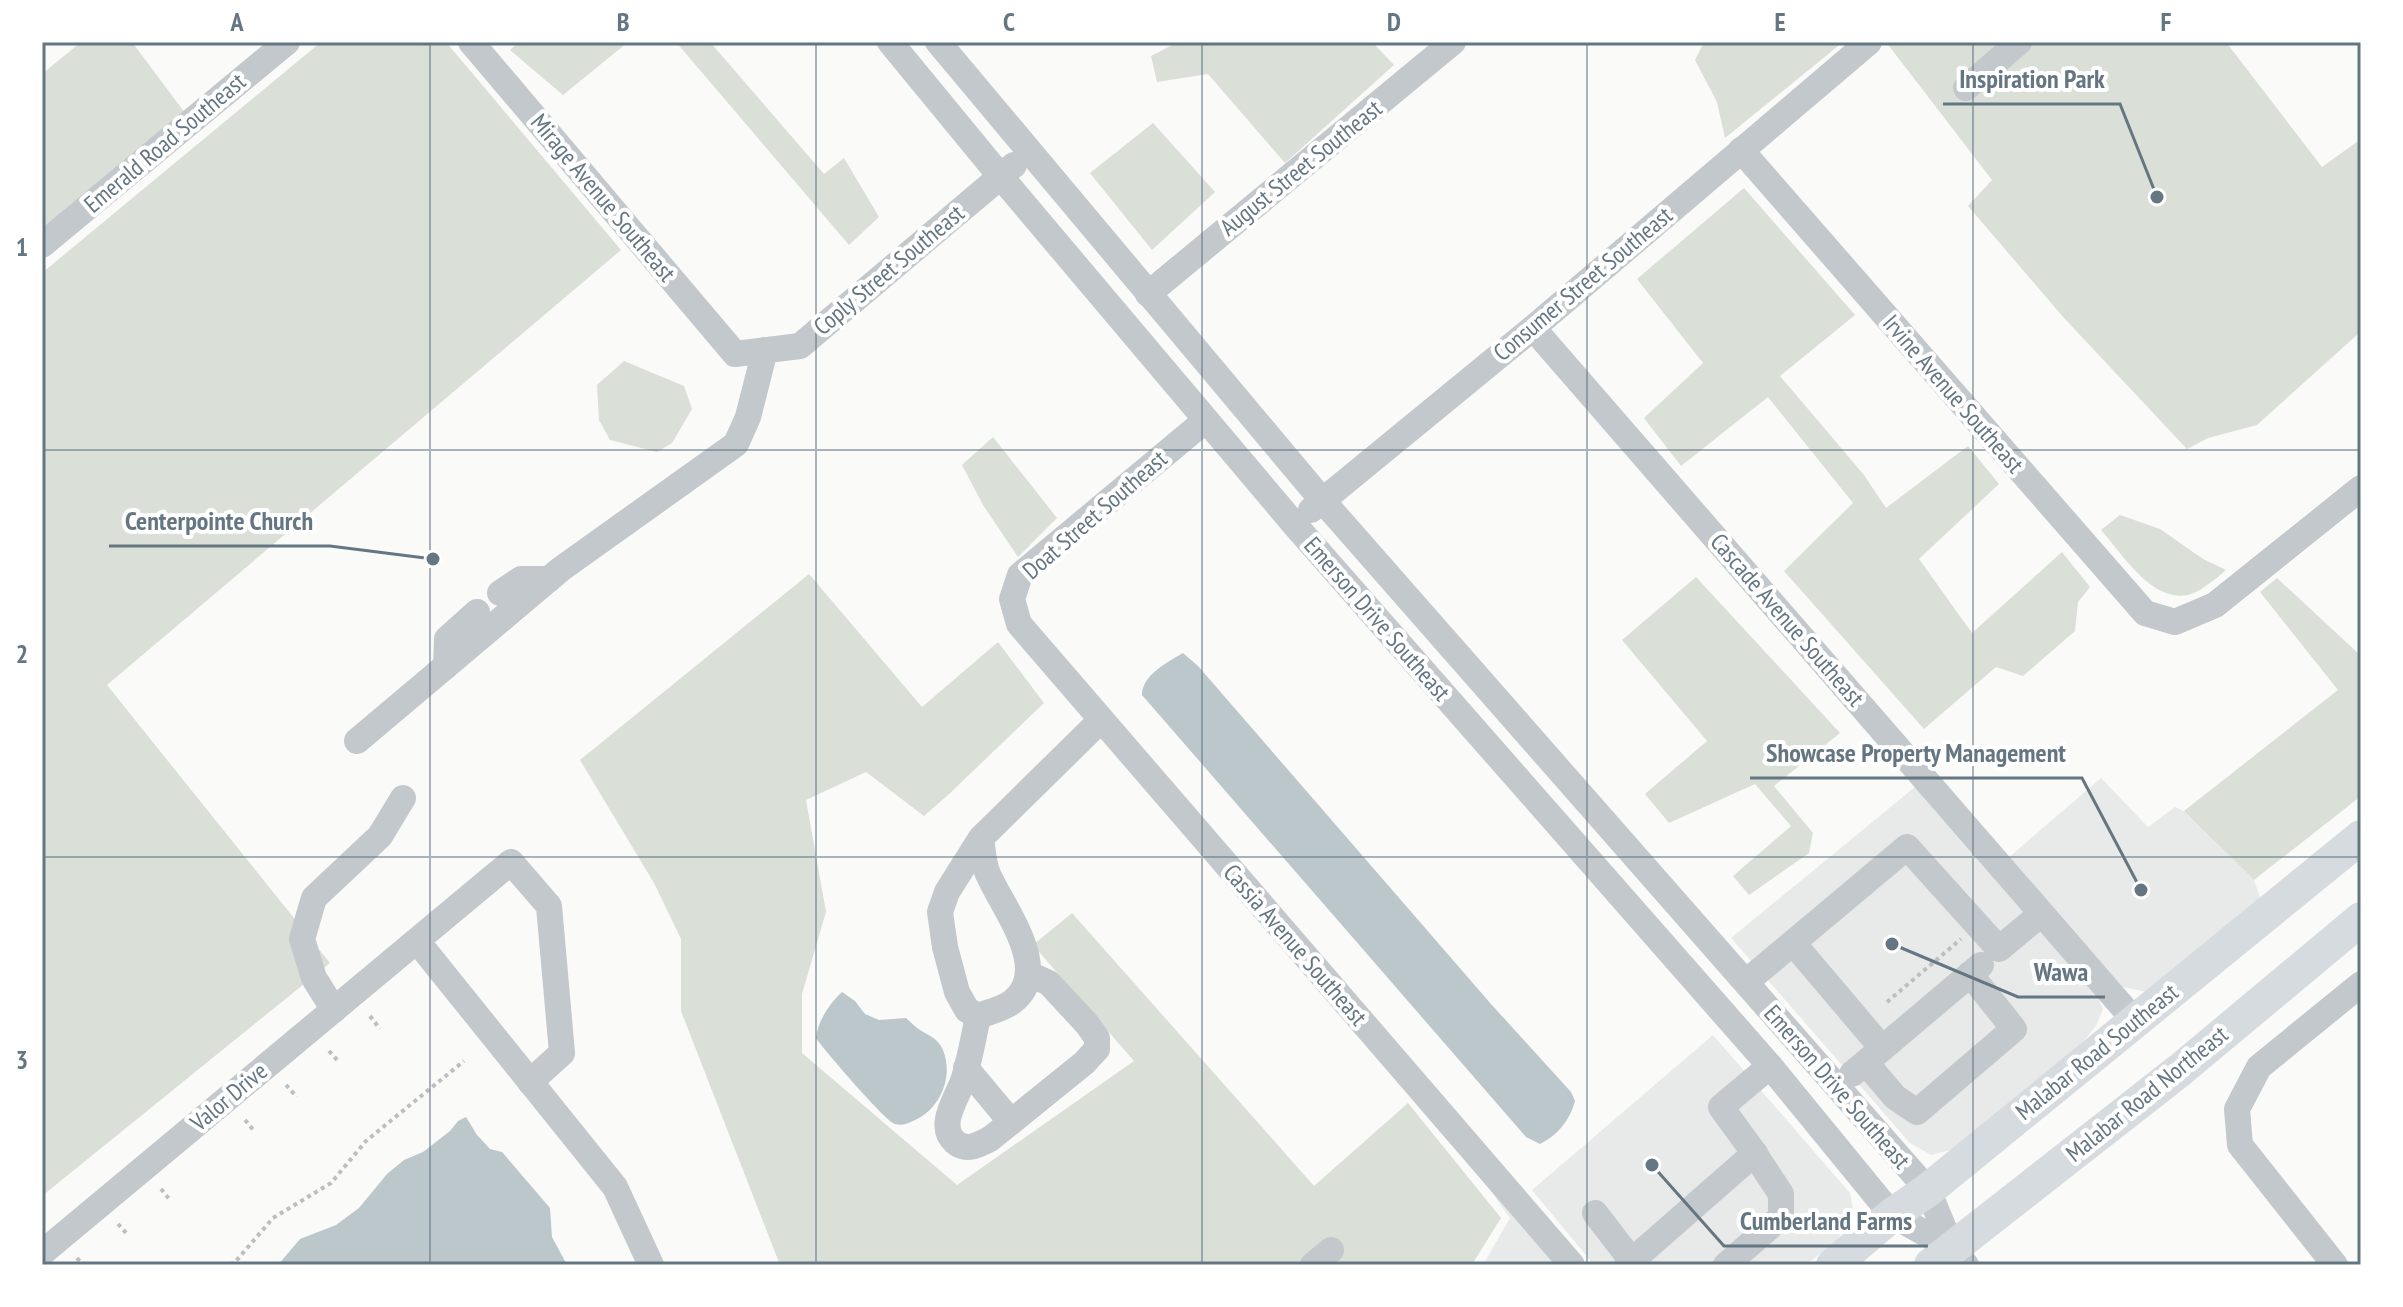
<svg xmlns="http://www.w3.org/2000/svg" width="2403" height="1307" font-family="'PT Sans Narrow',sans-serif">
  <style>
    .built { fill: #e8e9e9 }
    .green { fill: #dadfd7 }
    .water { fill: #bbc7cb }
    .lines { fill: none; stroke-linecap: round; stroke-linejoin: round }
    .path { stroke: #bbbfc2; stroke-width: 4; stroke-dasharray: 4 4; stroke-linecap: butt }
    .minor { stroke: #c3c8cc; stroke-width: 26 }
    .major { stroke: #d6dbdf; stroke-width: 34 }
    .grid { fill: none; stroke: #657683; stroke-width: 2; stroke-opacity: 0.55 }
    .labels { text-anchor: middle; stroke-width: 8; stroke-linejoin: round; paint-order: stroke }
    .street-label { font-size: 24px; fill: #657683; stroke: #fff }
    .leader { fill: none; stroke: #657683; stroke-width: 3 }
    .callout-dot { fill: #657683; stroke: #fff; stroke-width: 3 }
    .callout-label { font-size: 26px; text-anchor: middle; font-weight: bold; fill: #657683; stroke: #fff; stroke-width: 8; stroke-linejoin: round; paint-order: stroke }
    .neatline { fill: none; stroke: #657683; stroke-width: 3 }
    .grid-label { font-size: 26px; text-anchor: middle; font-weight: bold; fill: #657683 }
  </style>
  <rect width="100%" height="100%" fill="#fafaf8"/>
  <g class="built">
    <polygon points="2101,778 2148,827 2175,807 2184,811 2254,880 2261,900 2147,992 2123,987 2008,858"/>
    <polygon points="1915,787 2094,989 2103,1009 2096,1026 2082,1043 1954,1149 1931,1155 1910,1143 1731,938"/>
    <polygon points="1713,1035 1850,1193 1854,1215 1836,1241 1806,1265 1594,1265 1532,1190"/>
    <polygon points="1480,1176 1556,1265 1483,1265 1510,1218"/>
  </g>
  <g class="green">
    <polygon points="81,42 132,42 191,121 42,245 42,74"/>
    <polygon points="321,42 446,42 621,250 107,685 330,963 42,1196 42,273"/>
    <polygon points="519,42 628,42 563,95 510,50"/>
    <polygon points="676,42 710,42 824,174 844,158 879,217 849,245"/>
    <polygon points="1178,42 1372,42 1394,65 1285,163 1208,74 1157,82 1151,56"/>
    <polygon points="1704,42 1843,42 1725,138 1717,102 1695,60"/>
    <polygon points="1886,42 2226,42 2322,167 2361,139 2361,326 2358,334 2257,425 2208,438 2187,449 2064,318 1968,206 1992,180"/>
    <polygon points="1153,123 1215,192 1152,250 1090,173"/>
    <polygon points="1744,188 1855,315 1780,376 1864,475 1886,508 1968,446 1999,484 1919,559 1972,633 2062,552 2090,587 2078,602 2075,631 2023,676 1996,667 1924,729 1784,571 1853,503 1768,397 1681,466 1644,418 1703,363 1637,279"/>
    <polygon points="624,361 684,386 692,409 672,443 657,452 610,440 599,420 597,385"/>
    <polygon points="993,437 1057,518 1018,557 983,505 962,465"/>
    <path d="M2120 515 2160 529 2203 559 2226 570C2218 577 2209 584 2200 590 2159 614 2125 557 2101 530Z"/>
    <polygon points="809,574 922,707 998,642 1044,703 948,795 924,816 866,772 806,800 826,912 802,994 802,1053 957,1185 1134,1061 1033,945 1072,913 1314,1186 1408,1103 1501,1218 1473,1263 1469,1265 780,1265 681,1011 681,939 654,883 580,760"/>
    <polygon points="1696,577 1840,733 1774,786 1813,833 1809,853 1749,895 1733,876 1791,826 1755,784 1669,823 1645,794 1707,741 1622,640"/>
    <polygon points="2277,578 2361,656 2361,796 2254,880 2184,811 2338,690 2260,592"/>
  </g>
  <g class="water">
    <path d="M1183 653 1198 666 1491 1004 1571 1092 1575 1101C1570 1120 1558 1135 1540 1144L1526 1137 1142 695C1142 675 1168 662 1183 653Z"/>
    <path d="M842 992 855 1001 865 1014 879 1020 906 1018C911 1022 915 1027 920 1030 929 1036 938 1038 943 1050 954 1077 940 1110 913 1121 907 1124 901 1126 895 1124 886 1122 824 1050 816 1038 818 1021 829 1004 842 992Z"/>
    <polygon points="466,1117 477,1135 490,1149 502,1152 550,1208 552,1237 567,1265 278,1265 300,1239 336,1225 359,1208 387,1174 404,1160 423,1152 450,1131 458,1121"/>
  </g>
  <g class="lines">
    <g class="path">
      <polyline points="1887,1002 1961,939"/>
      <polyline points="370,1016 380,1029"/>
      <polyline points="329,1051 339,1062"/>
      <polyline points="286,1085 297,1097"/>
      <polyline points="245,1120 255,1132"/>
      <polyline points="161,1189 170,1200"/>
      <polyline points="118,1224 128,1235"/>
      <polyline points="77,1258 83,1265"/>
      <polyline points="230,1265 236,1261 273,1218 331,1183 366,1141 464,1061"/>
    </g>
    <g class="minor">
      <polyline points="471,42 735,354 800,346 1014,165"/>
      <polyline points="890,42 1001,177 1294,524 1770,1066 1892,1215 1952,1248"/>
      <polyline points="938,42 1322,500 1928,1190 1952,1248 1966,1265"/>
      <polyline points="1966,88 2019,42"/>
      <polyline points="1741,150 2145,613 2175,622 2215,605 2361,488"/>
      <polyline points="42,245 287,42"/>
      <polyline points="1148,294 1453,42"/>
      <polyline points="1533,328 2135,1021"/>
      <polyline points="1206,420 1020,575 1012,599 1019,624 1572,1265"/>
      <polyline points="1311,510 1533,328 1869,42"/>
      <polyline points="500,593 521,579 549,579"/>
      <polyline points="446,666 447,639 477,612"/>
      <polyline points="357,741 561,569 736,444 748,417 765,350"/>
      <path d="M981 838C983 850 983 863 988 874 1002 907 1054 971 1012 1002 1003 1009 989 1012 978 1016L967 1010 957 992 945 947 940 912 947 892 981 838 1101 720"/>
      <polyline points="417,941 615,1187 651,1265"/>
      <polyline points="1793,943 1882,1048"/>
      <polyline points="1746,982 1907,847 1999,949 2041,914"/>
      <polyline points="334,1010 314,978 302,939 314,898 380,836 403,798"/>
      <path d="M978 1016C974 1036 970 1058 964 1078 958 1097 936 1125 955 1142 967 1152 978 1145 990 1139L1084 1063 1097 1049V1038L1087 1024 1049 983 1029 974"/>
      <polyline points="1866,1063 1895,1097 1917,1112 2014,1029 1970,974"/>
      <polyline points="966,1068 1011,1122"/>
      <polyline points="1852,1074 1981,965"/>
      <polyline points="1595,1213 1635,1265"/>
      <polyline points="42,1253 511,862 549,906 562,1053 530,1082"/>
      <polyline points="1313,1265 1331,1250"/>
      <polyline points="1627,1265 1755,1153"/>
      <polyline points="1726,1265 1781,1217 1781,1194 1750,1147 1721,1107 1770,1066"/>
      <polyline points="2335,1265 2240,1145 2237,1109 2259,1067 2361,984"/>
    </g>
    <g class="major">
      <polyline points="1833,1265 1892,1215 1928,1190 2361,837"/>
      <polyline points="1931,1265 2180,1070 2361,919"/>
    </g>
  </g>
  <path class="grid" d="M430 42V1265M816 42V1265M1202 42V1265M1587 42V1265M1973 42V1265M42 450H2361M42 857H2361"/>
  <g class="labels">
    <g class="street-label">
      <text transform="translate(165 143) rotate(-40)" y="8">Emerald Road Southeast</text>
      <text transform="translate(1301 168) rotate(-39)" y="8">August Street Southeast</text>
      <text transform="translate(603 198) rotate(50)" y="8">Mirage Avenue Southeast</text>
      <text transform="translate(889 270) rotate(-40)" y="8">Coply Street Southeast</text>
      <text transform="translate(1583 284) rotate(-40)" y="8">Consumer Street Southeast</text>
      <text transform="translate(1953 394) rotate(49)" y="8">Irvine Avenue Southeast</text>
      <text transform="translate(1095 515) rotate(-41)" y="8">Doat Street Southeast</text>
      <text transform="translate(1377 619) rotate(49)" y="8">Emerson Drive Southeast</text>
      <text transform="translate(1787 620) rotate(49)" y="8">Cascade Avenue Southeast</text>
      <text transform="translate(1295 945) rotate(49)" y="8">Cassia Avenue Southeast</text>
      <text transform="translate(2097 1052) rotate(-39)" y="8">Malabar Road Southeast</text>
      <text transform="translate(1837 1087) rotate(49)" y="8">Emerson Drive Southeast</text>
      <text transform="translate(2147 1094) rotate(-39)" y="8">Malabar Road Northeast</text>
      <text transform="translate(229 1097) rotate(-40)" y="8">Valor Drive</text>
    </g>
  </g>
  <path class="leader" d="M2157 197L2120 104H1943M433 559L330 546H109M2141 890L2082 778H1750M1892 944L2018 997H2105M1652 1165L1724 1246H1928"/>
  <g class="callout-dot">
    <circle cx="2157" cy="197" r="8"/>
    <circle cx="433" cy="559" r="8"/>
    <circle cx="2141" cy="890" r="8"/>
    <circle cx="1892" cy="944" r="8"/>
    <circle cx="1652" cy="1165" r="8"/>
  </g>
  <g class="callout-label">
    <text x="2032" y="88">Inspiration Park</text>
    <text x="219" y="530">Centerpointe Church</text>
    <text x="1916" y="762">Showcase Property Management</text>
    <text x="2061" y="981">Wawa</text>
    <text x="1826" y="1230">Cumberland Farms</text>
  </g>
  <rect width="2403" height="1307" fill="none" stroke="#ffffff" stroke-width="88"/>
  <rect x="44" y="44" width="2315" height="1219" class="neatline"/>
  <g class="grid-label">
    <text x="237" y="31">A</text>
    <text x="623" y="31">B</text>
    <text x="1009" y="31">C</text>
    <text x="1394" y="31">D</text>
    <text x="1780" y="31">E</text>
    <text x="2166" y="31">F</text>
    <text x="22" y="256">1</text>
    <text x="22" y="663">2</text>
    <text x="22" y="1069">3</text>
  </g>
</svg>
